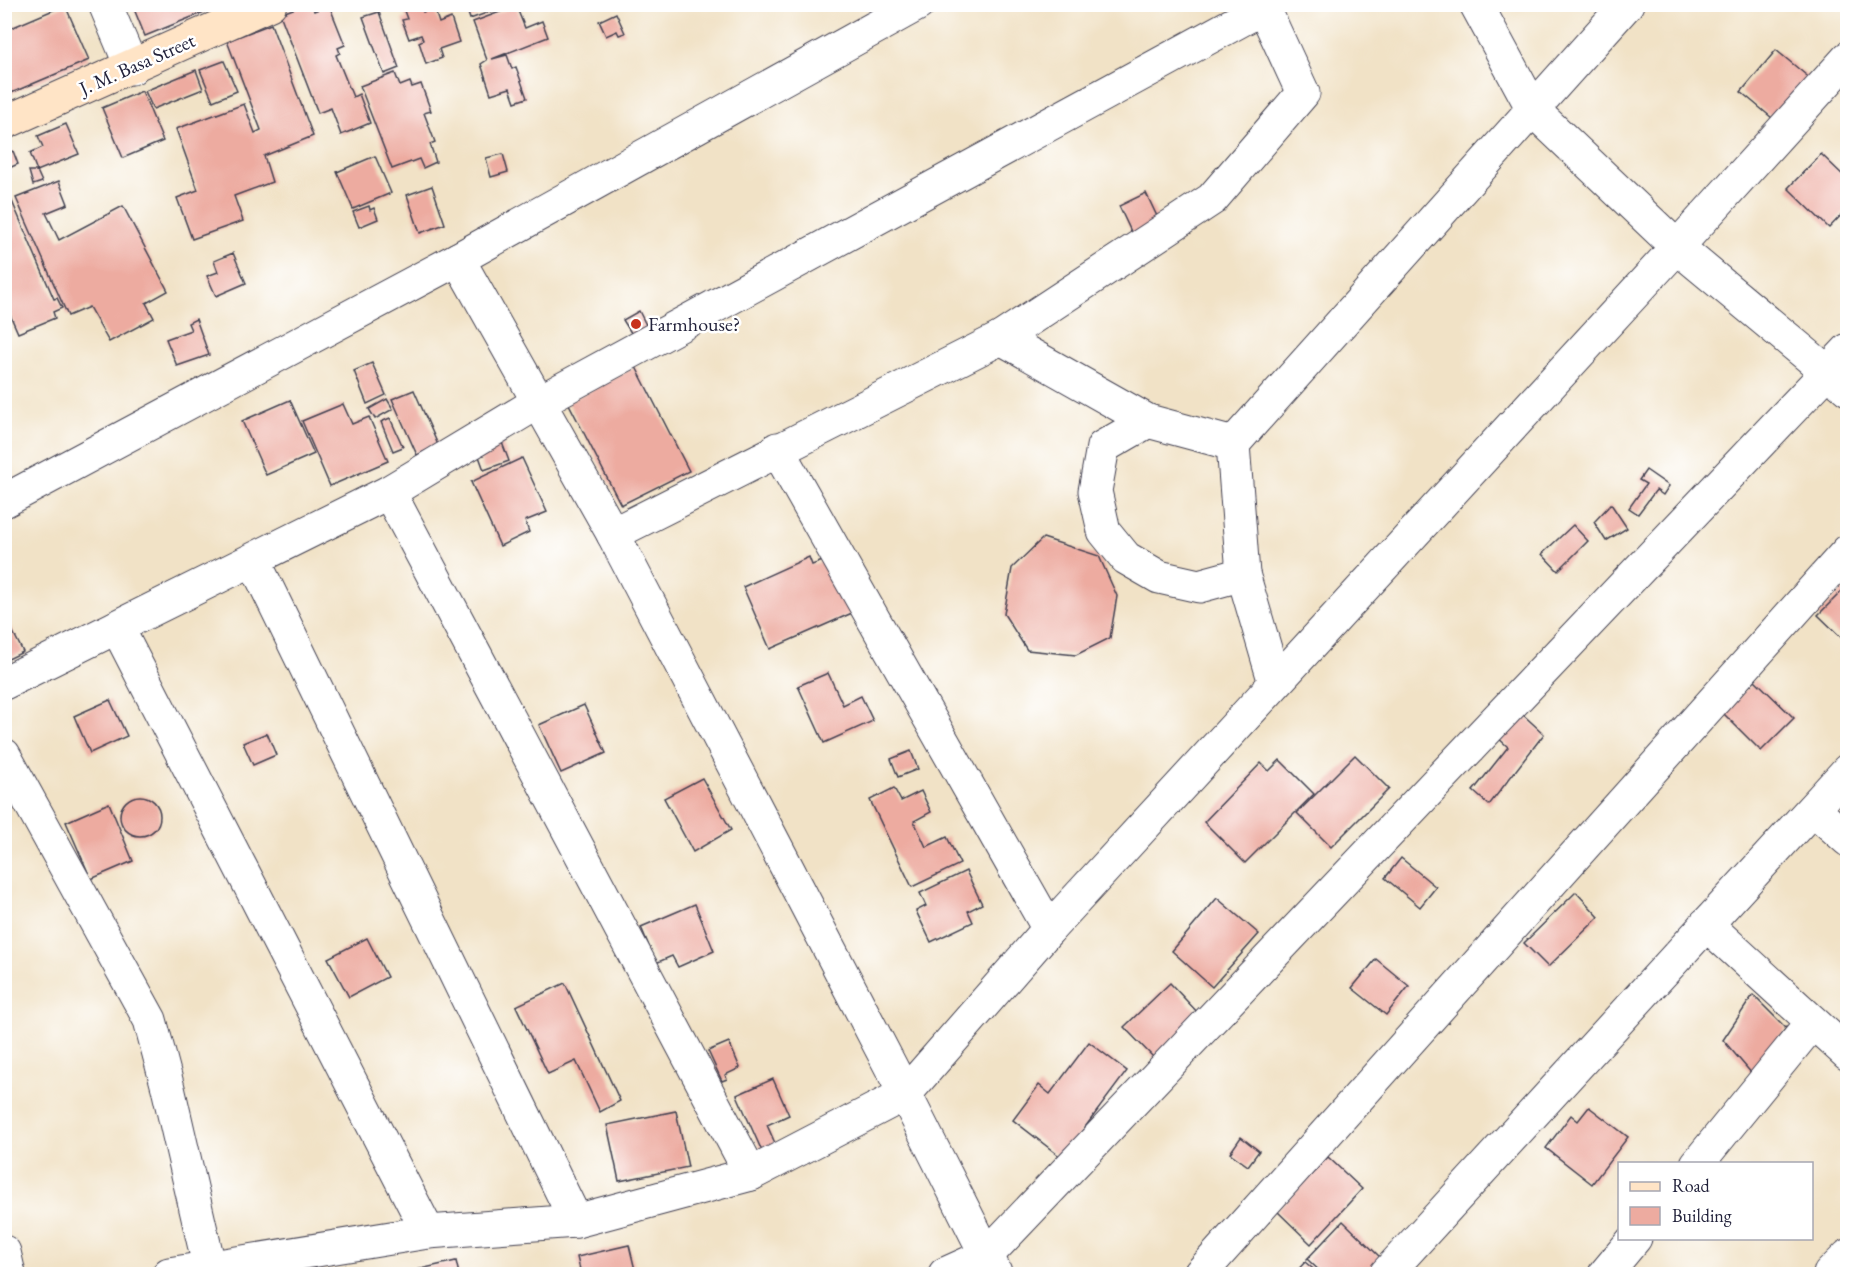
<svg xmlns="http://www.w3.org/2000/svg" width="1852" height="1279" font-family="'EB Garamond',serif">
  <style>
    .building { fill: #edaba0 }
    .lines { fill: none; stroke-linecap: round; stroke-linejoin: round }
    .street-casing { stroke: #413f50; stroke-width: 35 }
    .secondary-casing { stroke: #413f50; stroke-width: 35 }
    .street { stroke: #fff; stroke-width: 33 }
    .secondary { stroke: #ffe4c6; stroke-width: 33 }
    .poi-dot { fill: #c8321e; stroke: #fff; stroke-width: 2 }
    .labels { text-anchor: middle; stroke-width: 5; stroke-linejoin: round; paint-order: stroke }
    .street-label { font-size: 20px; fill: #22223b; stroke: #fff }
    .poi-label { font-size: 20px; fill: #22223b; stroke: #fff; text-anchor: start }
  </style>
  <rect width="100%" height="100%" fill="#fff"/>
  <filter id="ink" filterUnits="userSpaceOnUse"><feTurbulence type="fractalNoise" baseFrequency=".0167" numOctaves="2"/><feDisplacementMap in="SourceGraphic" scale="12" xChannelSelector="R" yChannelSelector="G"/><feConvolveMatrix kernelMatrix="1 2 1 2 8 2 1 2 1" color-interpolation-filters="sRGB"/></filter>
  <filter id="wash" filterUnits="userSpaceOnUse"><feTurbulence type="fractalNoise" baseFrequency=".008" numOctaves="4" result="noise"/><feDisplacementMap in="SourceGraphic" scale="24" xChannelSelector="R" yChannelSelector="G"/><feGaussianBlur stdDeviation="1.35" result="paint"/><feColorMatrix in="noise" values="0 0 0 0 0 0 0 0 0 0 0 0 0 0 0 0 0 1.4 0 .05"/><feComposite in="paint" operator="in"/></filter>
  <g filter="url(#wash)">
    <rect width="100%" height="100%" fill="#f1e2c6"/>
    <g id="blocks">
      <g class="building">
        <polygon points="132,4 212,4 214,8 145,36"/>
        <polygon points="306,4 312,4 314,11 329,5 345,45 338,48 340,53 336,55 353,97 359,94 370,123 341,135 331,108 318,113 280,14"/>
        <polygon points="414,4 421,4 423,12 443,5 445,11 436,14 439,23 451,18 459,42 439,49 442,58 426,64 419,42 423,40 421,35 409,39 402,20 407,19 403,8"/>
        <polygon points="465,4 490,4 492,11 470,19"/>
        <polygon points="65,5 89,60 4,96 4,31"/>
        <polygon points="516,6 525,28 542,21 548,37 492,59 507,55 512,69 516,67 527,98 515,102 510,88 491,94 481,64 487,60 473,22"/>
        <polygon points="379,12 399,68 384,74 363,17"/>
        <polygon points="616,13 625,33 619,35 617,31 606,36 599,21"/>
        <polygon points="271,24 313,136 264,156 272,182 234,196 243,221 192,239 177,198 198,190 176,129 244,104 255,133 261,130 227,41"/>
        <polygon points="1776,50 1812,80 1778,123 1741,92"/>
        <polygon points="224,61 237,91 213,101 200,70"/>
        <polygon points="196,70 203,89 153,109 145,91"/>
        <polygon points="395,73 400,86 410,82 412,87 421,84 431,111 424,113 435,142 430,144 436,162 423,168 419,159 392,169 360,86"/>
        <polygon points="142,91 163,141 123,158 102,108"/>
        <polygon points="66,124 79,154 37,171 30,153 43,147 38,136"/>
        <polygon points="13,151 18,164 7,169 4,155"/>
        <polygon points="503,154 508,172 491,177 486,158"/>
        <polygon points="1821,154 1848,180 1848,208 1829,228 1788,188"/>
        <polygon points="375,156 391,193 353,209 337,172"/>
        <polygon points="29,171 37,171 42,182 33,185"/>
        <polygon points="59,181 68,204 46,213 59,240 123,206 168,291 146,303 154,318 109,342 89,307 68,316 16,198"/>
        <polygon points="432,186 445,224 420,233 407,195"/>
        <polygon points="1146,193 1162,227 1135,240 1119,206"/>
        <polygon points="11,199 54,299 57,298 62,308 53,312 55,318 18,333 4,301 4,202"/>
        <polygon points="369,206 370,210 374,208 378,219 359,227 353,212"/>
        <polygon points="233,253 246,283 216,296 207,276 218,272 214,261"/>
        <polygon points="639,311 648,329 633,336 623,320"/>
        <polygon points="196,319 209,355 177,366 166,339 191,330 188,323"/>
        <polygon points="372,363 386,395 367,404 354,371"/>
        <polygon points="636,367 689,471 621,505 568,402"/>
        <polygon points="414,390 438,445 417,455 392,399"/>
        <polygon points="387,399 393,409 375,419 369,409"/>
        <polygon points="290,400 314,454 266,475 242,421"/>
        <polygon points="343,404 352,424 369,417 388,461 330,486 302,421"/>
        <polygon points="390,418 403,447 393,451 381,422"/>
        <polygon points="501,440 509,461 484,470 476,448"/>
        <polygon points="522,458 547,512 525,521 529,532 500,546 471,482"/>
        <polygon points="1646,470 1669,486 1663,495 1656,490 1638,514 1629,508 1646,484 1639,480"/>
        <polygon points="1611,504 1627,528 1606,541 1594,522"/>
        <polygon points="1573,525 1588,541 1558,571 1542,554"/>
        <polygon points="1043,538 1099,556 1117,596 1110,638 1076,655 1027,650 1004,614 1012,568"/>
        <polygon points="809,557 812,565 828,559 852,613 770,649 743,587"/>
        <polygon points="1848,585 1848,644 1818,615"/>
        <polygon points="10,626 23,652 4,661 4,629"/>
        <polygon points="828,673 843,705 861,696 873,721 824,743 798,686"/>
        <polygon points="1755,680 1794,718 1761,751 1723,713"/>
        <polygon points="110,700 127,736 90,753 74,716"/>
        <polygon points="584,705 606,753 561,773 539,725"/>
        <polygon points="1519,711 1544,734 1489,805 1473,791 1508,747 1496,736"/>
        <polygon points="267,733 276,755 253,765 243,743"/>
        <polygon points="911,751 918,769 898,777 891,759"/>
        <polygon points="1355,755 1389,789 1331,847 1297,813"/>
        <polygon points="1280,760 1314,794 1245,863 1204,822 1261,763 1269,771"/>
        <polygon points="702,778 731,830 693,852 664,798"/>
        <polygon points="894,788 901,801 921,791 931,812 914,821 926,847 947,837 960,864 912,887 870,800"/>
        <circle cx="140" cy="816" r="20"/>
        <polygon points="109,803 133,861 91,879 66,822"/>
        <polygon points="1401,858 1436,887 1420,907 1385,878"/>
        <polygon points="966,871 982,904 968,911 973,922 931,942 916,911 926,906 920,893"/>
        <polygon points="1576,892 1599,917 1548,967 1524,943"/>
        <polygon points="1217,898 1259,934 1212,987 1172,951"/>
        <polygon points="695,904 714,951 678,967 672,956 656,963 641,927"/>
        <polygon points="367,938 387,977 349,997 328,958"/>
        <polygon points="1376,959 1409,986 1386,1015 1352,988"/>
        <polygon points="565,983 620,1101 600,1112 576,1061 548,1074 516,1006"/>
        <polygon points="1170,983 1199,1014 1154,1058 1124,1027"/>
        <polygon points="1753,995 1786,1028 1753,1075 1723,1040"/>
        <polygon points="729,1042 740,1068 725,1075 727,1079 722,1081 708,1051"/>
        <polygon points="1089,1042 1127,1071 1062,1158 1013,1120 1039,1085 1050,1094"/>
        <polygon points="773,1079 789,1115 767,1125 779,1152 765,1158 737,1095"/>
        <polygon points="1589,1107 1628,1137 1592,1184 1546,1148 1571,1115 1578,1121"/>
        <polygon points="676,1111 688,1167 619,1181 607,1125"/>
        <polygon points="1241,1137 1259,1151 1248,1166 1230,1153"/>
        <polygon points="1328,1157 1362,1189 1311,1244 1277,1211"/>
        <polygon points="1343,1221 1382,1259 1368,1274 1323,1274 1307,1259"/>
        <polygon points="629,1245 636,1274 581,1274 577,1257"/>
        <polygon points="456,1261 459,1274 407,1274 407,1272"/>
        <polygon points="1305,1262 1319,1274 1294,1274"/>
      </g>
    </g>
  </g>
  <g filter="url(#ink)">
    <use href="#blocks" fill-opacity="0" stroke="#413f50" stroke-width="1.5"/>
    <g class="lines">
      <defs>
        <g id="street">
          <polyline points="105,4 132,68"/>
          <polyline points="1476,4 1534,111 1677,247 1848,389"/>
          <polyline points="458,259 613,534 905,1094 995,1272"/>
          <polyline points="1001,338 1148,421 1233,444 1627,4"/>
          <polyline points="1148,421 1103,447 1095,491 1104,531 1126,558 1159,577 1199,586 1243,574"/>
          <polyline points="1233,444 1243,574 1275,683"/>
          <polyline points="777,449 1049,929"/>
          <polyline points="389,492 751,1174"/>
          <polyline points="4,501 458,259 918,4"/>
          <polyline points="613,534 1001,338 1212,199 1303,93 1262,4"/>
          <polyline points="254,561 576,1221"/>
          <polyline points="117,627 428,1232"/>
          <polyline points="4,683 389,492 537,403 1263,8"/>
          <polyline points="4,755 150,1020 168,1088 211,1274"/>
          <polyline points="1813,809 1848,840"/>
          <polyline points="1706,924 1848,1054"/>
          <polyline points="1697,1164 1812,1023"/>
          <polyline points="4,1252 9,1274"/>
          <polyline points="169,1274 428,1232 576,1221 751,1174 905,1094 1049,929 1677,247 1848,58"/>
          <polyline points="945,1274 987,1255 1848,350"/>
          <polyline points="1200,1274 1848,551"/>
          <polyline points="1386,1274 1848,770"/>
          <polyline points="1605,1274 1635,1238"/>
          <polyline points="1830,1274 1848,1256"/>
        </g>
        <polyline id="secondary" points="4,123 270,4"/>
      </defs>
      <use href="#street" class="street-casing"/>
      <use href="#secondary" class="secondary-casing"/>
      <use href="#street" class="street"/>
      <use href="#secondary" class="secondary"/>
    </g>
  </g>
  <circle class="poi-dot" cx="636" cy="324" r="6"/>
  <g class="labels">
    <g class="street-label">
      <text transform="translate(137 64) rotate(-24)" y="7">J. M. Basa Street</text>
    </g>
    <g class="poi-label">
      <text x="648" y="331">Farmhouse?</text>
    </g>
  </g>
  <rect width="1852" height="1279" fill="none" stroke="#fff" stroke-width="24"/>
  <rect x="1618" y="1162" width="195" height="78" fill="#ffffff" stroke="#a7a7b1" stroke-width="1.5"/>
  <rect x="1630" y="1182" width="30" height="9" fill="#ffe4c6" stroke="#a7a7b1" stroke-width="1.5"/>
  <text x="1672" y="1192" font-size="18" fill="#22223b">Road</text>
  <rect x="1630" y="1207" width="30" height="18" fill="#edaba0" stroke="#a7a7b1" stroke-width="1.5"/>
  <text x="1672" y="1222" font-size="18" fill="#22223b">Building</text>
</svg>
